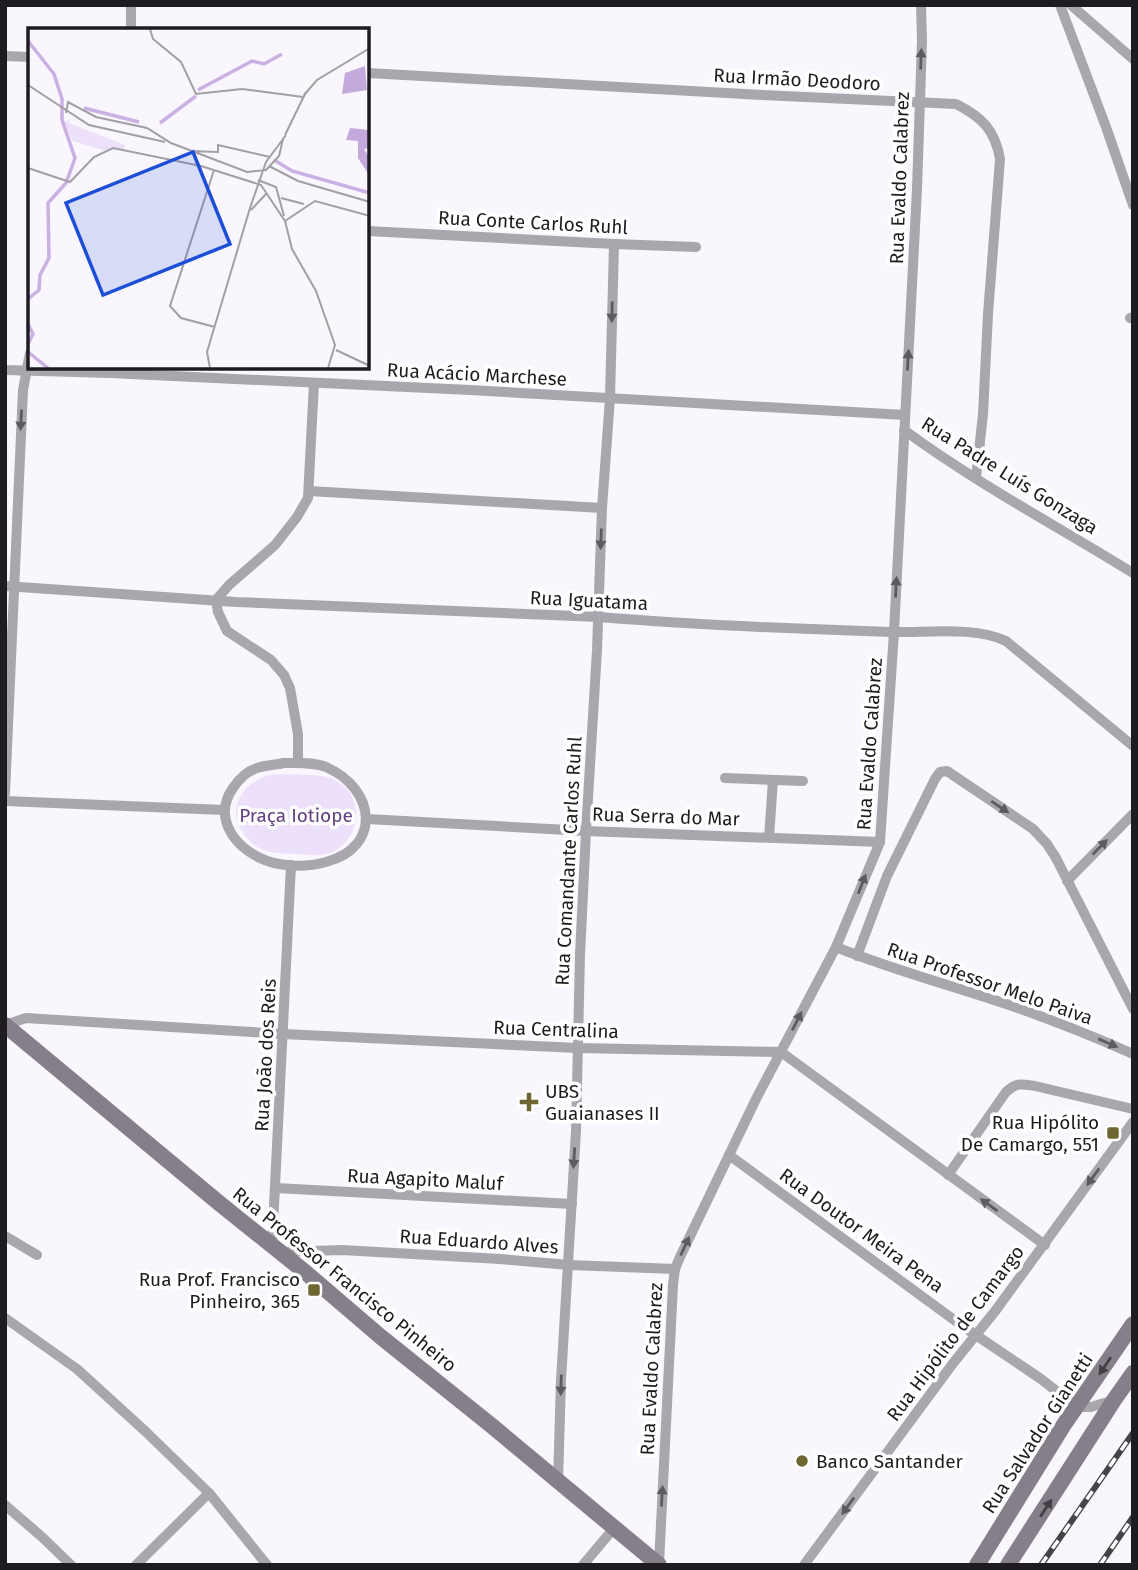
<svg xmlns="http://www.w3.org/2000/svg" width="1138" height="1570" font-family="'Fira Sans',sans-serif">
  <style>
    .green { fill: #ede0fb }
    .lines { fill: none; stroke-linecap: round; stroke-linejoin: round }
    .street { stroke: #a9a6ad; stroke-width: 10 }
    .secondary { stroke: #847f89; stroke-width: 16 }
    .rail-casing { stroke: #464349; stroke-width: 6 }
    .rail { stroke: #fff; stroke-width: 3.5; stroke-dasharray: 10; stroke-linecap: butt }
    .oneway { fill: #5d5a60 }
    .oneway2 { fill: #423f45 }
    .poi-dot { fill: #6e6734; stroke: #fff; stroke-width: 2.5 }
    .labels { text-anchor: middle; stroke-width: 7; stroke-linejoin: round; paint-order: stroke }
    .street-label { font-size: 19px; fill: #1f1c21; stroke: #fff }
    .park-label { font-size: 19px; fill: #644180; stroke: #fff }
    .poi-label { font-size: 19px; fill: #1f1c21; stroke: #fff; text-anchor: start }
    .inset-river { fill: none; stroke: #cab0e3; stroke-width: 3.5 }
    .inset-road { fill: none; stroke: #a29fa5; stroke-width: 2 }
    .view { fill: #1d4ed8; fill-opacity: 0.15; stroke: #1d4ed8; stroke-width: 3.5 }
    .inset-edge { fill: none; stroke: #1f1c21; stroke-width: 3.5 }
  </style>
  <rect width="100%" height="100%" fill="#f9f6fd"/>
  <path class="green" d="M276 774C292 775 321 773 335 780 364 794 362 836 335 851 323 857 311 855 298 854 274 853 256 854 242 831 239 826 237 822 236 816 234 794 255 776 276 774Z"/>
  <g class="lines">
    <g class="street">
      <polyline points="1060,5 1106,127 1133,205"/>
      <polyline points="1071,5 1133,59"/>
      <polyline points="131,30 131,5"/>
      <polyline points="5,56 30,57"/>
      <path d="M368 73 762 95 956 104C982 117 995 130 1000 159L988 314 983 414 976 478"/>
      <polyline points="368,231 614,244 696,247"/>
      <polyline points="1130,318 1133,317"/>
      <polyline points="5,370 110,373 470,390 905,415"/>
      <path d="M904 430C976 483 1057 526 1133 573"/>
      <polyline points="309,491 602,508"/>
      <path d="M5 586 236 602 599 617C696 625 793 629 891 632 925 633 975 626 1006 641L1133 746"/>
      <path d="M284 763C297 763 313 762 326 767 375 788 383 847 326 862 305 868 277 867 258 857 231 843 214 815 233 788 239 779 248 771 257 768 266 765 275 765 284 763Z"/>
      <polyline points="298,763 298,734 290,688 284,675 271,660 227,631 218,612 216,600 229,585 275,545 297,517 308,498 314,383"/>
      <polyline points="725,778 803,781"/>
      <polyline points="5,793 23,390 30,353"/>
      <polyline points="5,801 224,810"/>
      <polyline points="367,819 586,831 880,842"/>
      <polyline points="769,838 773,780"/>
      <polyline points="1067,881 1133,814"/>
      <path d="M836 947C895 971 958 987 1018 1008 1057 1022 1095 1037 1133 1054"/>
      <polyline points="857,956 887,876 935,779 940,772 947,771 1033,829 1047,844 1056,858 1133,1009"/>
      <polyline points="5,1025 26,1018 283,1034 578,1048 781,1052 1045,1245"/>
      <polyline points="729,1155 961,1325 1041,1379 1077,1407 1091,1407 1114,1400"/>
      <path d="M948 1175 1006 1092C1017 1082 1021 1084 1035 1086L1133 1109"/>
      <polyline points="276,1188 572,1204"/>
      <polyline points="5,1236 37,1255"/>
      <polyline points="272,1246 291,865"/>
      <polyline points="280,1252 342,1250 500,1259 569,1265 675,1269"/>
      <polyline points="5,1318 77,1369 145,1431 209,1493 267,1565"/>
      <polyline points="558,1481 561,1380 576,1131 580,955 586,831 597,650 602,508 610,398 614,244"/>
      <polyline points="5,1505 42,1537 71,1565"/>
      <polyline points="659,1564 673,1285 675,1269 680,1257 756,1099 836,947 880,842 894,632 917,189 922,41 921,5"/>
      <polyline points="136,1565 209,1493"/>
      <polyline points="583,1565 614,1528"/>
      <polyline points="804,1565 954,1362 996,1310 1133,1122"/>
    </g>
    <g class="secondary">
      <polyline points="5,1025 219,1203 305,1272 381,1337 492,1426 659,1565"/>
      <polyline points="977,1565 1063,1426 1133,1324"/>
      <polyline points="1008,1565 1114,1400 1133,1373"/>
    </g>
    <defs>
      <g id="rail">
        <polyline points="1041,1565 1133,1433"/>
        <polyline points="1100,1565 1133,1517"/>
      </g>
    </defs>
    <use href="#rail" class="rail-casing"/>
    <use href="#rail" class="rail"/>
  </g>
  <defs><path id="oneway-solid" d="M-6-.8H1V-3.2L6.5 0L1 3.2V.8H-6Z" transform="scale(1.75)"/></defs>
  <g class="oneway">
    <use href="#oneway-solid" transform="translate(921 59) rotate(-88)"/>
    <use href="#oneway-solid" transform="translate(612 312) rotate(91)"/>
    <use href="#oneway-solid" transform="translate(908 360) rotate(-87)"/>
    <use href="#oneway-solid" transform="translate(21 420) rotate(93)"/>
    <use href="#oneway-solid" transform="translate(601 539) rotate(92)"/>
    <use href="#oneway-solid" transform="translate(896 587) rotate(-87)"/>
    <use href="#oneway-solid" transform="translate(1000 807) rotate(34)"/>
    <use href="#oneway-solid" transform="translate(1100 847) rotate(-45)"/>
    <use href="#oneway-solid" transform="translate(862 884) rotate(-69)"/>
    <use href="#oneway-solid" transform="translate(797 1021) rotate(-63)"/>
    <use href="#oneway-solid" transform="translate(1108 1043) rotate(23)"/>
    <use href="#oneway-solid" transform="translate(574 1158) rotate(94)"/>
    <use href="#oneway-solid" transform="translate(1093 1177) rotate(126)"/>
    <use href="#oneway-solid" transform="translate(989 1205) rotate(-144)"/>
    <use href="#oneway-solid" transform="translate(685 1246) rotate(-65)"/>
    <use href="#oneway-solid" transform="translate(561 1385) rotate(92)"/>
    <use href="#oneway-solid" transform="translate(662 1496) rotate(-87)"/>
    <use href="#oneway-solid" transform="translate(848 1506) rotate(126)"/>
  </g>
  <g class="oneway2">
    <use href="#oneway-solid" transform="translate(1105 1366) rotate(124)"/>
    <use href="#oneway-solid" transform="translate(1046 1508) rotate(-57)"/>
  </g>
  <g class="poi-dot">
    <path d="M525.5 1091.5h7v7h7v7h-7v7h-7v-7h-7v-7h7z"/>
    <rect x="1106" y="1126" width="14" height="14" rx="3.5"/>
    <rect x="307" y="1283" width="14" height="14" rx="3.5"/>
    <circle cx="802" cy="1461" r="7"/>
  </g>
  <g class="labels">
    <g class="street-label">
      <text transform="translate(797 79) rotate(3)" y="7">Rua Irmão Deodoro</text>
      <text transform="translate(899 178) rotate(-88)" y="7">Rua Evaldo Calabrez</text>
      <text transform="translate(533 222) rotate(3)" y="7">Rua Conte Carlos Ruhl</text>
      <text transform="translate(477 374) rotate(3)" y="7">Rua Acácio Marchese</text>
      <text transform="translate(1010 475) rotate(32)" y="7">Rua Padre Luís Gonzaga</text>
      <text transform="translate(589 600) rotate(3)" y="7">Rua Iguatama</text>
      <text transform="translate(869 744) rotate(-86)" y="7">Rua Evaldo Calabrez</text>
      <text transform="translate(666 816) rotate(2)" y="7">Rua Serra do Mar</text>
      <text transform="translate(568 861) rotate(-87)" y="7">Rua Comandante Carlos Ruhl</text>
      <text transform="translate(990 983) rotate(19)" y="7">Rua Professor Melo Paiva</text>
      <text transform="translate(556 1029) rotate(2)" y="7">Rua Centralina</text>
      <text transform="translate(265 1055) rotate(-87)" y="7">Rua João dos Reis</text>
      <text transform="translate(425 1179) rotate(3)" y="7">Rua Agapito Maluf</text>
      <text transform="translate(862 1230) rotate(36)" y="7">Rua Doutor Meira Pena</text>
      <text transform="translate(479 1241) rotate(4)" y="7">Rua Eduardo Alves</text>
      <text transform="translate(345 1279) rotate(39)" y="7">Rua Professor Francisco Pinheiro</text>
      <text transform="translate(955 1333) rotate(-53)" y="7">Rua Hipólito de Camargo</text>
      <text transform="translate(651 1369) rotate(-87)" y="7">Rua Evaldo Calabrez</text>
      <text transform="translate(1037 1433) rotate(-57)" y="7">Rua Salvador Gianetti</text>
    </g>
    <g class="park-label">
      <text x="296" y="822">Praça Iotiope</text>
    </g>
    <g class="poi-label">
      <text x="545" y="1098">UBS<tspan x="545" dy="22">Guaianases II</tspan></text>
      <text x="1099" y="1129" text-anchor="end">Rua Hipólito<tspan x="1099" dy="22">De Camargo, 551</tspan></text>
      <text x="300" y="1286" text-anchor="end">Rua Prof. Francisco<tspan x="300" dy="22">Pinheiro, 365</tspan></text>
      <text x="816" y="1468">Banco Santander</text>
    </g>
  </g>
  <g transform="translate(28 28)">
    <rect width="341" height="341" fill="#f9f6fd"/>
    <path d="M42 92 41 95 97 117 96 121 74 122 45 113 35 94Z" fill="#ede0fb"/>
    <path d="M337 38 339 62 314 66 317 45ZM322 100 341 102V120L336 121 341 129V147L330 130V113L318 112Z" fill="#c4aadc"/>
    <path class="inset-river" d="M0 13 26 46 34 71V92L47 130 38 155 20 175 21 230 12 247 11 262 0 271M170 62 224 33 236 36 254 26M56 80 111 94M132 95 168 68M246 132 264 143 342 165M0 296 5 306 0 316M0 324 20 340"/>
    <path class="inset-road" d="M122 1 125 11 153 34 168 66 214 61 275 69M0 57 61 97 137 114M276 67 289 52 342 20M38 85 40 74 68 89 119 100 143 115 219 144 238 142 251 128 255 111M257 107 278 64M163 123 190 124V117L242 129M241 138 270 153 342 174M0 140 42 154 66 129 85 120 173 138 233 157 257 193M186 142 142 278 153 290 187 299M230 152 248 159 256 188M253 170 276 176M223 182 239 165M257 193 264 221 288 263 307 317 300 340M257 193 287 173 342 188M308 322 342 338M182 340 179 324 222 180 238 134 258 107"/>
    <path class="view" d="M165 124 202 216 75 267 38 175Z"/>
    <rect width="341" height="341" class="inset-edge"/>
  </g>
  <rect width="1138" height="1570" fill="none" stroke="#1f1c21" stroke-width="14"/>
</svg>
